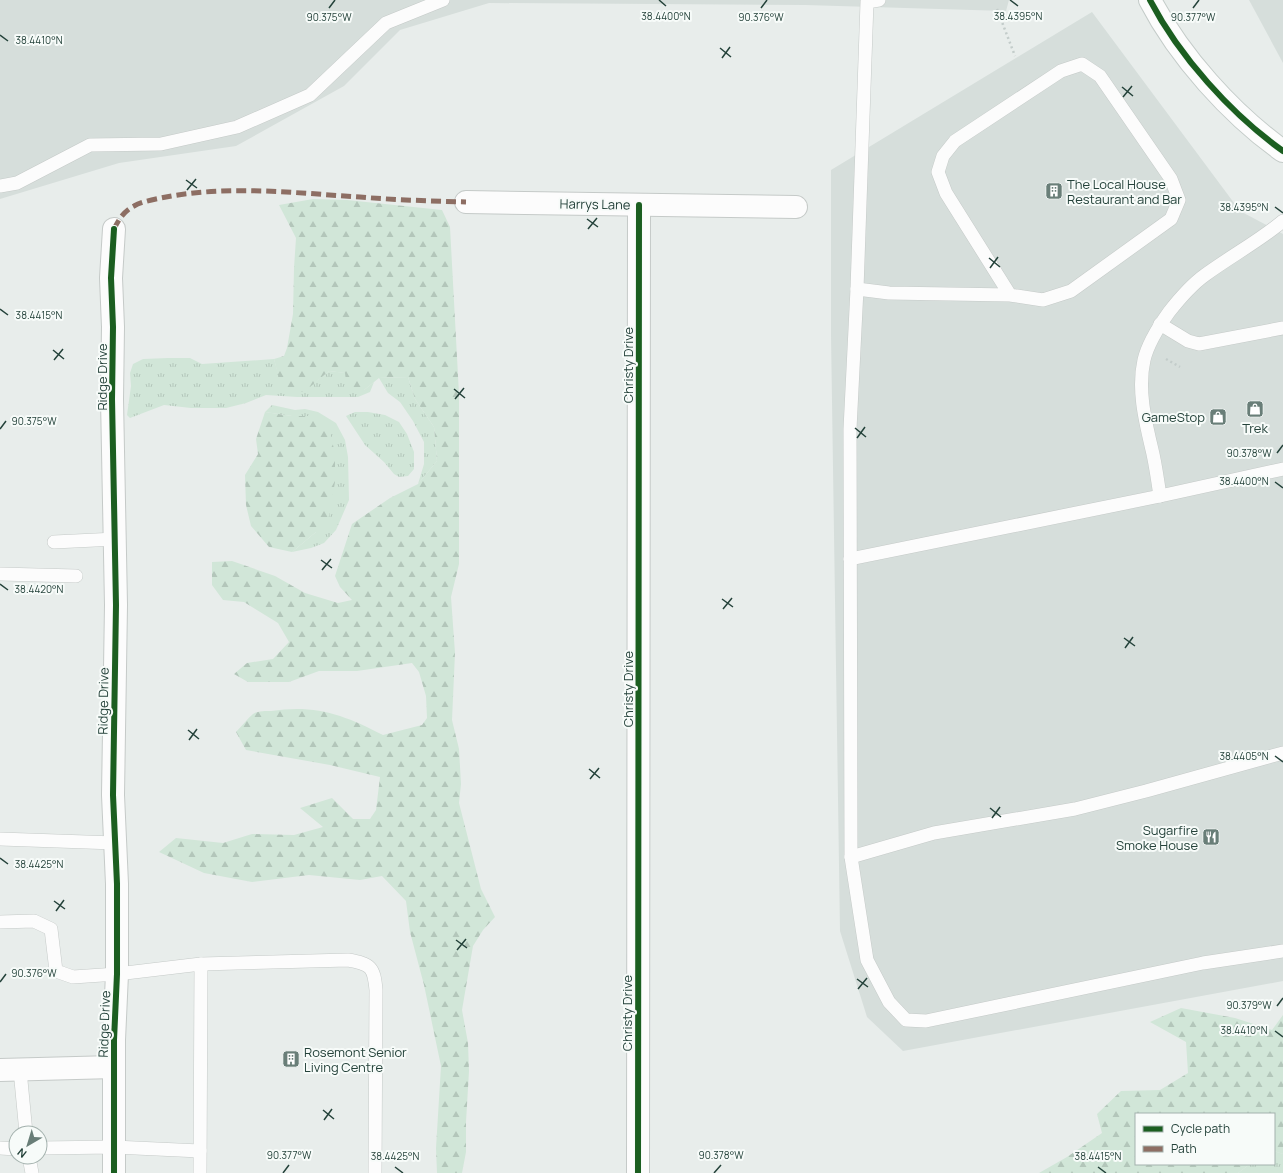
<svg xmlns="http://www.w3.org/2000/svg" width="1283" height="1173" font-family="Manrope,sans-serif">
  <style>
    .built { fill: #d6dedb }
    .grass { fill: url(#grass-tufts) }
    .forest { fill: url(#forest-firs) }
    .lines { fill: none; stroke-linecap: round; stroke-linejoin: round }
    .lane-casing { stroke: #c5cac8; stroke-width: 14 }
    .street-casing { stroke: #c5cac8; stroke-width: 24 }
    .secondary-casing { stroke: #c3cbc8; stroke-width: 24 }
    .path { stroke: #c3ccca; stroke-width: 2.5; stroke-dasharray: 2 3; stroke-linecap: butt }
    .lane { stroke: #fcfcfc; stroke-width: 13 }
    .street { stroke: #fcfcfc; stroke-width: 22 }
    .secondary { stroke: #fcfcfc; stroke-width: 22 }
    .quiet { stroke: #8d6e63; stroke-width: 5; stroke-dasharray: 10 5; stroke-linecap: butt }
    .cycleway-casing { stroke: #f7fbf9; stroke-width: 8 }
    .cycleway { stroke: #1b5e20; stroke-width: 6 }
    .ticks { fill: none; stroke: #24423a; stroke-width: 1.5 }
    .labels { text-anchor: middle; stroke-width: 4; stroke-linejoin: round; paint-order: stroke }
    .poi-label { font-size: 13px; fill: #24423a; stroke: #f7fbf9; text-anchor: start }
    .street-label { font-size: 13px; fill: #24423a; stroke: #f7fbf9 }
    .ticks-label { font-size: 10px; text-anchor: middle; fill: #24423a; stroke: #f7fbf9; stroke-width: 4; stroke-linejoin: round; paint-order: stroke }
  </style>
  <defs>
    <pattern id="grass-tufts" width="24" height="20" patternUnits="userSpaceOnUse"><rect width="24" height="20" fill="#d1e6d8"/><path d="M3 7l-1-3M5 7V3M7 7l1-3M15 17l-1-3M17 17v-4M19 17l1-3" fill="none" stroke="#b3c6ba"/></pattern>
    <pattern id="forest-firs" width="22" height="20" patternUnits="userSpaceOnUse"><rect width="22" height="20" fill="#d1e6d8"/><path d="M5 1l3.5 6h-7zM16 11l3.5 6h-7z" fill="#b3c6ba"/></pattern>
  </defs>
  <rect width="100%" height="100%" fill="#e8edeb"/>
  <g class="built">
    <polygon points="0,0 1009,0 1006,11 805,5 489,3 400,30 344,86 236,146 119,163 0,199"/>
    <polygon points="1249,0 1283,0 1283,63"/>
    <polygon points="1092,12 1240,211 1283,234 1283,981 903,1051 867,1017 840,931 831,335 831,170"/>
  </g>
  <g class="grass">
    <polygon points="168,358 190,358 202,364 274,359 283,391 304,391 329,371 346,373 364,390 374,382 370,392 358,397 297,397 266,395 246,403 226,408 191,408 164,405 130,418 127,415 131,386 130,373 133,364 143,359"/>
    <polygon points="408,377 415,399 434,427 437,461 418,484 424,464 424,442 413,421 400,402 388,393 379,378"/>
    <polygon points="272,405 295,410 305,409 318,412 336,423 345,440 348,457 349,500 336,530 324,543 311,548 292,552 316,532 311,416 292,416 265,412"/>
    <polygon points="355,412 368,412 385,415 399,422 407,434 414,452 414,469 408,476 399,477 394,474 384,462 365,445 346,416"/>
    <polygon points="1274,1151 1283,1154 1283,1173 1238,1173 1250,1164 1274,1164"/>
  </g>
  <g class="forest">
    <path d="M313 199 347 200 442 210 450 227 459 394V564L451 597 455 653 452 720 459 749 461 784 459 803 481 889 495 917 483 930 473 946 462 1010 468 1043 469 1071 466 1122V1152L462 1173H437L436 1148 441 1066 424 985 410 932 406 901 382 876 360 880 309 875 252 882 204 873 159 852 176 838 223 843 252 834 294 835 323 827 300 808 332 798 353 819H370L376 810 380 777 330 765 246 750 236 732C242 726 247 719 253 714 257 711 266 711 271 711 315 704 345 715 383 735L422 725 427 718 426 696 419 672 412 663 357 671H319L289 682H248L234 674 247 663 273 659 289 642 278 623 244 602 223 600 212 585V562L232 561 275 576 305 593 338 603 352 600 340 587 335 576 352 524 390 498 418 484 437 461 434 427 415 399 408 377 379 378 364 390 347 389 345 373 329 371 304 392 282 391 274 359 284 356 287 348 293 314 294 268 296 238 279 205Z"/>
    <polygon points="265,412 292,416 311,416 328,425 335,453 335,482 329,516 316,532 292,552 269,547 251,526 246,505 245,475 258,454 256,439"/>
    <polygon points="1181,1008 1235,1018 1272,1030 1283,1015 1283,1154 1274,1151 1274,1114 1136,1114 1136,1164 1250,1164 1238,1173 1039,1173 1067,1157 1102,1133 1097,1114 1121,1091 1160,1090 1188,1073 1186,1042 1150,1022"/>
  </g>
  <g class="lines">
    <defs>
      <g id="lane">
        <polyline points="879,0 867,2 857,289 850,429 851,857 867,960 889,1002 906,1020 926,1021 1203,963 1283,951"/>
        <polyline points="0,186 17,183 90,145 161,144 237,127 310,95 386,23 443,0"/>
        <path d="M1283 221C1259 241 1231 256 1205 275 1191 285 1180 298 1169 312 1159 326 1148 343 1144 360 1137 391 1146 424 1153 454 1156 468 1158 482 1160 496L1283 469"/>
        <polyline points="857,289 889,293 1010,295 1043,300 1071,291 1171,219 1179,200 1171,179 1100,76 1082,64 1061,71 955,141 943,156 938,172 946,193 1010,295"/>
        <polyline points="1160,324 1188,341 1199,344 1283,328"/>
        <polyline points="54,542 116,539"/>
        <polyline points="850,559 1160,496"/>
        <polyline points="0,574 76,576"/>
        <polyline points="0,839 115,843"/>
        <polyline points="851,857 934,833 1075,809 1146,791 1283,753"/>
        <path d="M0 922 34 921 51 929 56 971 73 977 117 974 201 964 348 960C371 964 374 967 376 990L375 1173"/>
        <polyline points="20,1070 26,1133"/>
        <polyline points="0,1148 16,1149"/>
        <polyline points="40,1148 114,1147 200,1151"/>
        <polyline points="29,1157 32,1173"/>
        <polyline points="200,1173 201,964"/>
      </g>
      <g id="street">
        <polyline points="466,202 796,207"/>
        <polyline points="0,1070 114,1067"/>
        <polyline points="114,1173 114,1040 117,974 117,884 113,795 116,605 112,399 113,327 111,278 114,229"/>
        <polyline points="638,1173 639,205"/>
      </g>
      <path id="secondary" d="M1150 0C1179 56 1231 114 1283 151"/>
    </defs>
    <use href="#lane" class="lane-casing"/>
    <use href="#street" class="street-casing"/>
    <use href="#secondary" class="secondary-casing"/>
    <g class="path">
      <polyline points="997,9 1015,56"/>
      <polyline points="1166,359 1180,367"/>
    </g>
    <use href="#lane" class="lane"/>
    <use href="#street" class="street"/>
    <use href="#secondary" class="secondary"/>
    <path class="quiet" d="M114 229C119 219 124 211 134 206 143 201 156 199 166 197 230 185 295 193 360 197 395 200 431 201 466 202"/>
    <defs>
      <g id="cycleway">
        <path d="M1150 0C1179 56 1231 114 1283 151"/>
        <polyline points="114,1173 114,1040 117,974 117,884 113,795 116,605 112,399 113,327 111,278 114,229"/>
        <polyline points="638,1173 639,205"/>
      </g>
    </defs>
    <use href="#cycleway" class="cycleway-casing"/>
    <use href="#cycleway" class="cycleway"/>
  </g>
  <path class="ticks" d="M659 0 666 6M1010 0 1018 6M329 8 335 0M761 8 767 0M1193 8 1199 0M0 35 8 41M720 48 731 57M722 58 730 47M1122 87 1133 96M1123 97 1132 86M186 180 197 188M187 190 196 179M1275 207 1283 213M587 219 598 227M588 229 597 218M989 258 1000 267M990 268 998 257M0 309 8 315M53 350 64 359M54 360 63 349M454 389 465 398M455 399 464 388M855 428 866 437M0 429 6 421M857 438 865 427M1277 453 1283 445M1275 482 1283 488M321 560 332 568M322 570 331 559M0 584 8 590M722 599 733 607M723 609 732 598M1124 638 1135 646M1125 648 1133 637M188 730 199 739M189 740 197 729M1275 756 1283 762M589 769 600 778M590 779 599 768M990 808 1001 817M992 818 1000 807M0 858 8 864M54 901 65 909M56 911 64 900M456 940 467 948M457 950 466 939M857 979 868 987M0 982 6 974M858 989 867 978M1277 1006 1283 998M1275 1031 1283 1037M323 1110 334 1119M324 1120 332 1109M395 1167 403 1173M1098 1167 1106 1173M283 1173 289 1165M714 1173 721 1165"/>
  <defs>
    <symbol id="building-square" viewBox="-11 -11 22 22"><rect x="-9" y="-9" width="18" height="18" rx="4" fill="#697e78" stroke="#f7fbf9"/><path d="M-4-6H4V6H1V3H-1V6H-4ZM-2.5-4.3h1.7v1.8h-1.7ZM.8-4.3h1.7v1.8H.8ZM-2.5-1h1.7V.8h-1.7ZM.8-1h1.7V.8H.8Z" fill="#fff"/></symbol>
    <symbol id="shop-square" viewBox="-11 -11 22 22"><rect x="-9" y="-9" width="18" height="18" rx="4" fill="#697e78" stroke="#f7fbf9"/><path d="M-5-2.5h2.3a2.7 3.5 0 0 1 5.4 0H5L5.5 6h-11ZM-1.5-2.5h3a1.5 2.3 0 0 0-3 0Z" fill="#fff"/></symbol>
    <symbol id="restaurant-square" viewBox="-11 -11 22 22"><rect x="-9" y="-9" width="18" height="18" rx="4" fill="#697e78" stroke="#f7fbf9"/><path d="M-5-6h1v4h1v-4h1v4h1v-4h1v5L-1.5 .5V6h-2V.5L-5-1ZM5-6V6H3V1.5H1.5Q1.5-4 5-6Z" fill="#fff"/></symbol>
  </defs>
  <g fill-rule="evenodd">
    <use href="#building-square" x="1044" y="181" width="20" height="20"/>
    <use href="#shop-square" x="1245" y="399" width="20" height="20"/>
    <use href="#shop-square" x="1208" y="407" width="20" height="20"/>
    <use href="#restaurant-square" x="1201" y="827" width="20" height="20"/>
    <use href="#building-square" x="281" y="1049" width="20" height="20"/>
  </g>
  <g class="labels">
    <g class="poi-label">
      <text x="1067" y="189">The Local House<tspan x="1067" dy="15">Restaurant and Bar</tspan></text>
      <text x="1205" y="422" text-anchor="end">GameStop</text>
      <text x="1255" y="433" text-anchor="middle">Trek</text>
      <text x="1198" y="835" text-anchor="end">Sugarfire<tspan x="1198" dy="15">Smoke House</tspan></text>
      <text x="304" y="1057">Rosemont Senior<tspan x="304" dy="15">Living Centre</tspan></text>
    </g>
    <g class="street-label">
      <text transform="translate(595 204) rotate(1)" y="5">Harrys Lane</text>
      <text transform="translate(628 365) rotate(-90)" y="5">Christy Drive</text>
      <text transform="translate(102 377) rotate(-90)" y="5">Ridge Drive</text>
      <text transform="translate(628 689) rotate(-90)" y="5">Christy Drive</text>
      <text transform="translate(103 701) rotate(-89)" y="5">Ridge Drive</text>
      <text transform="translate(627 1013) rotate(-90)" y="5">Christy Drive</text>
      <text transform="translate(104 1024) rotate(-88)" y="5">Ridge Drive</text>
    </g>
  </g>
  <g class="ticks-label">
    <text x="666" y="20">38.4400°N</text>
    <text x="1018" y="20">38.4395°N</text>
    <text x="329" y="21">90.375°W</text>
    <text x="761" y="21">90.376°W</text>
    <text x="1193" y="21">90.377°W</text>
    <text x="39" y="44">38.4410°N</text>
    <text x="1244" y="211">38.4395°N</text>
    <text x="39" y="319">38.4415°N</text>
    <text x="34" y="425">90.375°W</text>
    <text x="1249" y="457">90.378°W</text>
    <text x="1244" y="485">38.4400°N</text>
    <text x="39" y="593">38.4420°N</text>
    <text x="1244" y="760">38.4405°N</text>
    <text x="39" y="868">38.4425°N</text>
    <text x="34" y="977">90.376°W</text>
    <text x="1249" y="1009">90.379°W</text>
    <text x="1244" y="1034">38.4410°N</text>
    <text x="289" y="1159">90.377°W</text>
    <text x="721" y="1159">90.378°W</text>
    <text x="395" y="1160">38.4425°N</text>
    <text x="1098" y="1160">38.4415°N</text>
  </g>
  <rect x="1135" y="1113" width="140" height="52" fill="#f7fbf9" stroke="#a3b1ad"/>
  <rect x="1143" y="1126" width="20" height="6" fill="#1b5e20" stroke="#a3b1ad"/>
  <text x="1171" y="1133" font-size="12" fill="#24423a">Cycle path</text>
  <rect x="1143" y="1146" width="20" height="6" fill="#8d6e63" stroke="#a3b1ad"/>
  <text x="1171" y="1153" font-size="12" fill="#24423a">Path</text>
  <g transform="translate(28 1145) rotate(218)"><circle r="19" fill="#f7fbf9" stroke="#a3b1ad"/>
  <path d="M0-3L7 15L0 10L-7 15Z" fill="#697e78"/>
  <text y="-6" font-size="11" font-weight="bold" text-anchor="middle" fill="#24423a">N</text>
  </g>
</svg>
